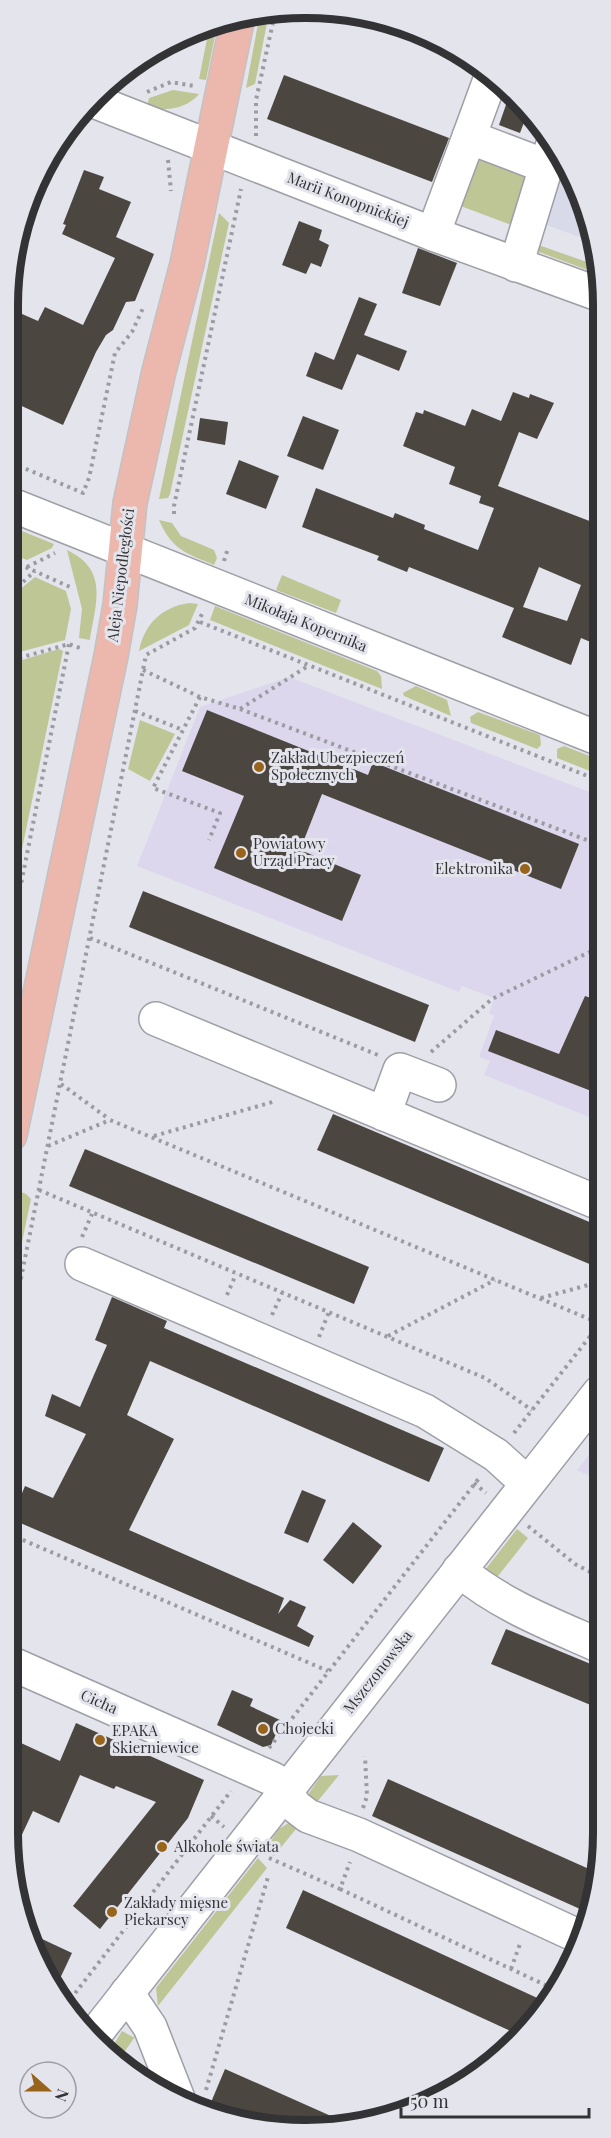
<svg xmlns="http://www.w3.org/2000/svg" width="611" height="2138" font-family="'Playfair Display',serif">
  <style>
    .commercial { fill: #ddd7ed }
    .built { fill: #d8d9e9 }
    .green { fill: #bec696 }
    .building { fill: #4c4640; fill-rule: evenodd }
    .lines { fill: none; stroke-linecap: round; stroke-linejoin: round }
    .minor-casing { stroke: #9e9ea7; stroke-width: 36 }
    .major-casing { stroke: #c2c2c3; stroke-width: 36 }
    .path { stroke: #9b9ba2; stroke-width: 4; stroke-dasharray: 3 4.5; stroke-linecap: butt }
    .minor { stroke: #fff; stroke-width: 33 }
    .major { stroke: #ecb8ad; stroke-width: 33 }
    .poi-dot { fill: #98631a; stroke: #e4e4ed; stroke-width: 2 }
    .labels { text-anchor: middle; stroke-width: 6; stroke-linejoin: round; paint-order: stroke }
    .street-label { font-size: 15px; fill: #333336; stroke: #e4e4ed }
    .poi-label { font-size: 15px; fill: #333336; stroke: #e4e4ed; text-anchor: start }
    .rim { fill: none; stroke: #333336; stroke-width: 8 }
  </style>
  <rect width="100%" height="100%" fill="#e4e4ed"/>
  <g class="commercial">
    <polygon points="289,677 600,796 599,1121 484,1075 490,1061 479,1057 494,1016 489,1013 494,998 462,986 459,992 137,866 200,707"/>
    <polygon points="599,1442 599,1480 577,1470"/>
  </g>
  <polygon class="built" points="560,155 573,174 593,242 536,221"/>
  <g class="green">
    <polygon points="260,13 269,13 255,84 246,88"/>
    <polygon points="217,26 206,80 199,79 209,29"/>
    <path d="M173 90 199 94C187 109 164 112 147 107L149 98Z"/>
    <polygon points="496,156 528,177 519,228 450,202 475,159"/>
    <polygon points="219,213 229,223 170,494 168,498 159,499"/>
    <polygon points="530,242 601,267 601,275 531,249"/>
    <path d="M159 520 172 523 181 536 214 550 217 558 214 565C186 553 172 550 159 520Z"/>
    <polygon points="12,527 54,544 52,548 27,560 12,554"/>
    <path d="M67 550C109 570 96 603 90 640L79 638 82 609Z"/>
    <polygon points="282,575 341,600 336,613 276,590"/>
    <polygon points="35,577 66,591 71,609 65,640 12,654 12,596"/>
    <path d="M189 603 198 604 189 625 139 651C144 624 162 607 189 603Z"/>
    <polygon points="215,606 377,671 381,676 382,689 210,620"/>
    <polygon points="59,649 63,651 11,902 12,663"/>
    <polygon points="416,686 447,700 451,716 404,696 403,693"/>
    <polygon points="478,712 540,735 541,745 537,749 471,723 470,717"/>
    <polygon points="140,720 175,734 150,781 128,769"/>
    <polygon points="564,746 600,760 600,775 557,758 557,749"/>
    <polygon points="19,1191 26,1194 31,1199 9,1304 10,1235"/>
    <polygon points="517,1529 528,1538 491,1585 485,1570"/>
    <polygon points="339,1775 313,1807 310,1803 309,1793 321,1776"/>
    <polygon points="290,1822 300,1824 274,1856 266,1848 279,1829"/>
    <polygon points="258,1858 267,1868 158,2006 156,1988"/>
    <polygon points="122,2031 133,2037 137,2034 120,2058 110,2051"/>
  </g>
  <g class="building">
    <polygon points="284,75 449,138 432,182 267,119"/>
    <polygon points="510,93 529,109 520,133 499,125"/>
    <polygon points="84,170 104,177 99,189 131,202 116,237 154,254 135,301 126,302 113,330 106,335 96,352 63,425 13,402 13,310 38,321 45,307 83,325 115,258 62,234 66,225 63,224"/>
    <polygon points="299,221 322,230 319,240 329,245 321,267 311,263 306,274 282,265"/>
    <polygon points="418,248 457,263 440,306 402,293"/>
    <polygon points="359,297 377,304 364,335 407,351 399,371 357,354 342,390 306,376 315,352 334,360"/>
    <path d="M513 392 529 398 530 394 554 403 537 439 519 432 498 486 600 525V646L581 638 571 665 502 637 514 608 409 567 407 572 377 560 379 556 302 527 316 488 393 518 395 513 425 525 424 529 478 550 494 508 479 503 481 496 449 484 455 467 403 446 416 412 423 414 424 410 465 426 472 409 501 421ZM539 567 581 585 567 621 523 607Z"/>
    <polygon points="303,416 339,430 323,470 287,456"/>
    <polygon points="200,418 228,422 225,445 197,440"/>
    <polygon points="239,460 279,476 266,509 226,494"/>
    <polygon points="207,710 368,775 373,762 579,844 561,889 322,794 300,850 361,875 342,921 214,868 244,796 182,771"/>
    <polygon points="143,891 429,1005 415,1042 129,927"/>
    <polygon points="585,996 600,1001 599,1094 488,1051 496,1030 559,1054"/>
    <polygon points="333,1114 599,1226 599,1268 317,1150"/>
    <polygon points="85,1149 369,1267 354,1304 69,1186"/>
    <polygon points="112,1297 167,1321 164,1328 444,1448 429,1482 150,1361 127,1415 174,1439 129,1530 284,1598 278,1614 290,1600 306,1607 297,1626 314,1636 309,1647 11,1519 25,1486 53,1498 86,1434 45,1416 52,1394 80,1407 107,1345 95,1340"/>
    <polygon points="302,1490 326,1500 308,1543 284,1533"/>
    <polygon points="353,1522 382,1546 353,1584 323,1560"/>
    <polygon points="506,1629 598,1667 598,1708 491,1664"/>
    <polygon points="232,1690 253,1699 250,1706 282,1721 271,1745 263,1747 217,1725"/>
    <polygon points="76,1723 204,1780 188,1818 100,1929 73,1906 156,1802 116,1786 114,1789 80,1775 59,1823 33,1811 12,1856 8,1833 8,1737 60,1761"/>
    <polygon points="388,1779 598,1873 598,1890 589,1913 372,1816"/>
    <polygon points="303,1890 546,2002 517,2034 286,1928"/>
    <polygon points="27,1932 72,1953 56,1987 30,1946"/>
    <polygon points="225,2069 349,2124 286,2130 223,2113 209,2107"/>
  </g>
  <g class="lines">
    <defs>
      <g id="minor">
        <polyline points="491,77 469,137 545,166"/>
        <polyline points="96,102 433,234 601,295"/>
        <polyline points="433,234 469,137"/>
        <polyline points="516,265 553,144"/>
        <polyline points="12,505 600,739"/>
        <polyline points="156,1019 599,1203"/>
        <polyline points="384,1114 400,1070 439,1085"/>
        <polyline points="82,1264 425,1411 496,1455 527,1483"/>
        <path d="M459 1570C501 1605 548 1623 598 1645"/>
        <polyline points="8,1662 273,1779 285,1790 295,1806 308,1816 359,1835 580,1937"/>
        <polyline points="127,1993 150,2027 179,2101"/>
        <polyline points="92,2038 599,1393"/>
      </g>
      <polyline id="major" points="10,1135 111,656 120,605 130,503 159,371 187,264 238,17"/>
    </defs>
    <use href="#minor" class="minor-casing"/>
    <use href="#major" class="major-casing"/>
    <g class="path">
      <polyline points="147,92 171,82 194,86"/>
      <polyline points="256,136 256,100 275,13"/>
      <polyline points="168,160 171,191"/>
      <polyline points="12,463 83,493 89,478 115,353 132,332 144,306"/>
      <polyline points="174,514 174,506 241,189"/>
      <polyline points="12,561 70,587"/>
      <polyline points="224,561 228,548"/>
      <polyline points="27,567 55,553"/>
      <polyline points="12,592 35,571"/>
      <polyline points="200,622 600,781"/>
      <polyline points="12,660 69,644 83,649"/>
      <polyline points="143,670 200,697 240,709 308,666"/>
      <polyline points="200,697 153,788 220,813 209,840"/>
      <polyline points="240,709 600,845"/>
      <polyline points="135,711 183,730"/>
      <polyline points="11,934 69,644"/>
      <polyline points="90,938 378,1055"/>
      <polyline points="431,1052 492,999 600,947"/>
      <polyline points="61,1084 109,1119"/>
      <polyline points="154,1136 276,1101"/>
      <polyline points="48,1146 110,1120 599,1323"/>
      <polyline points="39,1190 485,1378 532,1410"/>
      <polyline points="82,1237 92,1214"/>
      <polyline points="227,1295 236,1274"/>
      <polyline points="541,1298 599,1282"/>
      <polyline points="272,1315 282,1293"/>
      <polyline points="388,1336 495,1280"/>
      <polyline points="319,1337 329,1312"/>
      <polyline points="9,1338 146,655 195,628 203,612"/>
      <polyline points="514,1433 599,1325"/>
      <polyline points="474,1483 486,1493"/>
      <polyline points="528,1526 575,1564 598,1576"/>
      <polyline points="9,1534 328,1671"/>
      <polyline points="592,1574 598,1603"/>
      <polyline points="269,1748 480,1477"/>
      <polyline points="363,1808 367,1796 365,1756"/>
      <polyline points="211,1816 224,1827"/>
      <polyline points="269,1858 340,1889 350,1862"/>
      <polyline points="340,1889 556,1990"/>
      <polyline points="511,1969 521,1941"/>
      <polyline points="66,2005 231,1791"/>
      <polyline points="206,2090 268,1877"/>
    </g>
    <use href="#minor" class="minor"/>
    <use href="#major" class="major"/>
  </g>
  <g class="poi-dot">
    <circle cx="259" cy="767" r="6"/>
    <circle cx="241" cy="853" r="6"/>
    <circle cx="525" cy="869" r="6"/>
    <circle cx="263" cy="1729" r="6"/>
    <circle cx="100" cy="1740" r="6"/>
    <circle cx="162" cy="1847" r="6"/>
    <circle cx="112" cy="1912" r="6"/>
  </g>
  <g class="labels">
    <g class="street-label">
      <text transform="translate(348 200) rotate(21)" y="5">Marii Konopnickiej</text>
      <text transform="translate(121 575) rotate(-83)" y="5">Aleja Niepodległości</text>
      <text transform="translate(306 623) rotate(22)" y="5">Mikołaja Kopernika</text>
      <text transform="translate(378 1672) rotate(-52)" y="5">Mszczonowska</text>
      <text transform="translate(99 1702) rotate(24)" y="5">Cicha</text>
    </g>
    <g class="poi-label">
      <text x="271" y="763">Zakład Ubezpieczeń<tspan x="271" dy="17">Społecznych</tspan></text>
      <text x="253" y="849">Powiatowy<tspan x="253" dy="17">Urząd Pracy</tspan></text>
      <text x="513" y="874" text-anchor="end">Elektronika</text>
      <text x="275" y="1734">Chojecki</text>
      <text x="112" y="1736">EPAKA<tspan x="112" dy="17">Skierniewice</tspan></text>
      <text x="174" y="1852">Alkohole świata</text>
      <text x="124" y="1908">Zakłady mięsne<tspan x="124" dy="17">Piekarscy</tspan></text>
    </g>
  </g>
  <path d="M0 0H611V2138H0ZM305 18H306A287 287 0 0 1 593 305V1833A287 287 0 0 1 306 2120H305A287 287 0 0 1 18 1833V305A287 287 0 0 1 305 18Z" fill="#e4e4ed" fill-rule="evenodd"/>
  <path class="rim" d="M305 18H306A287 287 0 0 1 593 305V1833A287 287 0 0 1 306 2120H305A287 287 0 0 1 18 1833V305A287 287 0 0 1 305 18Z"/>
  <g transform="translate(48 2090) rotate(111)"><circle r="28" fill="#e4e4ed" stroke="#9d9da4" stroke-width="1.5"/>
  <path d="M0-4.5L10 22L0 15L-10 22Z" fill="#98631a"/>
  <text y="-9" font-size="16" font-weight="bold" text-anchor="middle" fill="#333336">N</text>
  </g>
  <path d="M401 2108v9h188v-9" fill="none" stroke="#333336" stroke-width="3"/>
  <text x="410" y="2108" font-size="18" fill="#333336" stroke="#e4e4ed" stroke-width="4.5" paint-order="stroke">50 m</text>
</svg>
